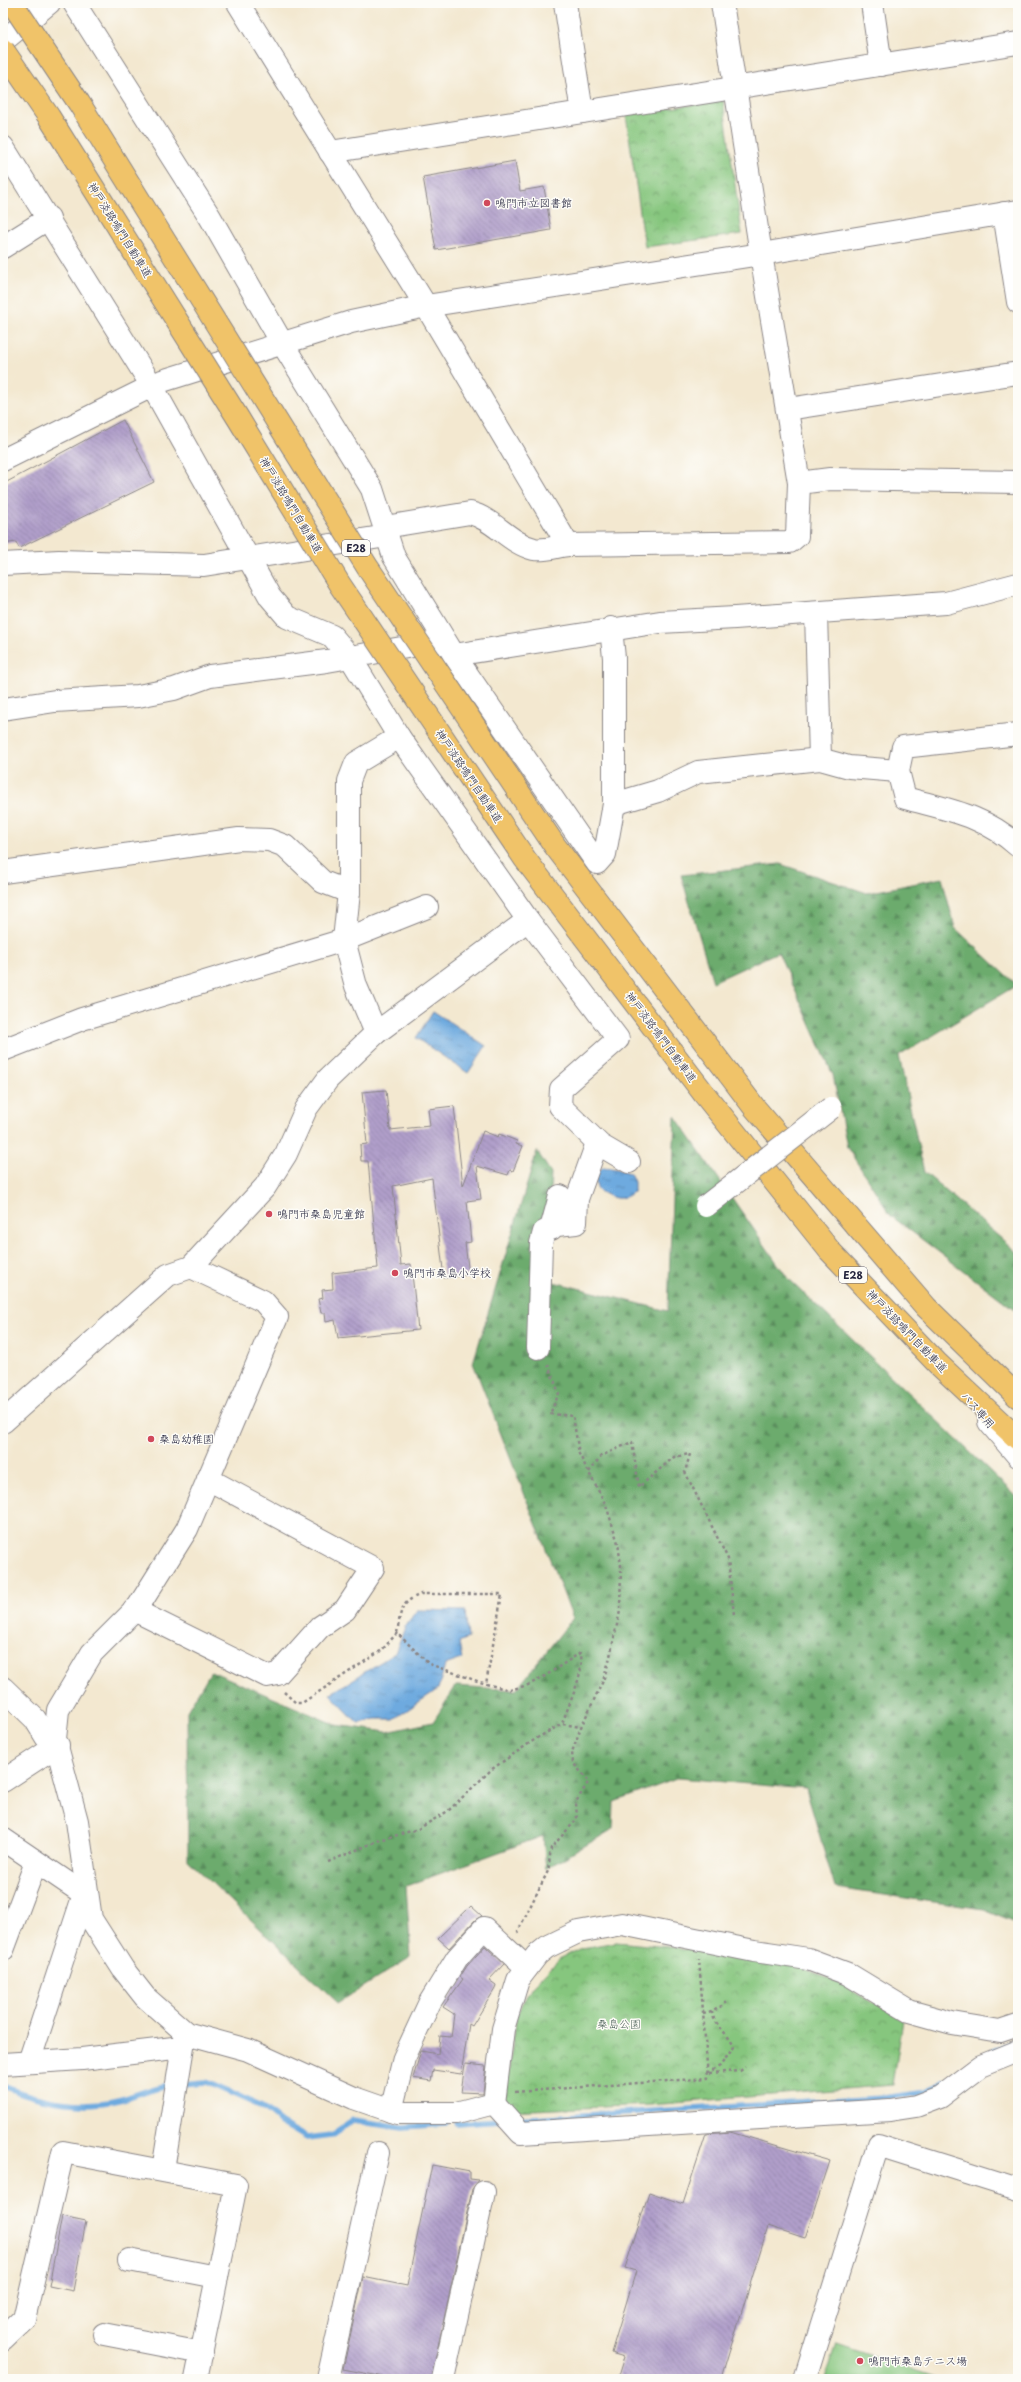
<svg xmlns="http://www.w3.org/2000/svg" width="1021" height="2382" font-family="'Playpen Sans','Klee One',sans-serif">
  <style>
    .forest { fill: url(#forest-firs); stroke: #476654 }
    .park { fill: url(#park-crowns); stroke: #54745c }
    .pitch { fill: #86c67e; stroke: #54745c }
    .water { fill: url(#water-ripples); stroke: #48668d }
    .lines { fill: none; stroke-linecap: round; stroke-linejoin: round }
    .stream { stroke: #6eaadf; stroke-width: 5.5 }
    .building { fill: url(#building-back-hatch) }
    .minor-casing { stroke: #8a8586; stroke-width: 24 }
    .highway-casing { stroke: #8a8586; stroke-width: 24 }
    .path { stroke: #8a8586; stroke-width: 2.5; stroke-dasharray: 3 3; stroke-linecap: butt }
    .minor { stroke: #fff; stroke-width: 22 }
    .highway { stroke: #f0c369; stroke-width: 22 }
    .minor-bridge-casing { stroke: #8a8586; stroke-width: 24; stroke-linecap: butt }
    .highway-bridge-casing { stroke: #8a8586; stroke-width: 24; stroke-linecap: butt }
    .minor-bridge { stroke: #fff; stroke-width: 22 }
    .highway-bridge { stroke: #f0c369; stroke-width: 22 }
    .poi-dot { fill: #d1495b; stroke: #fdfcf7; stroke-width: 1.5 }
    .labels { text-anchor: middle; stroke-width: 3; stroke-linejoin: round; paint-order: stroke }
    .shield { fill: #fdfcf7; stroke: #646373; stroke-width: 1 }
    .shield-label { font-size: 10px; font-weight: bold; fill: #22223b }
    .poi-label { font-size: 11px; fill: #22223b; stroke: #fdfcf7; text-anchor: start }
    .street-label { font-size: 11px; fill: #22223b; stroke: #fdfcf7 }
    .park-label { font-size: 11px; fill: #455b52; stroke: #fdfcf7 }
  </style>
  <defs>
    <pattern id="forest-firs" width="22" height="20" patternUnits="userSpaceOnUse"><rect width="22" height="20" fill="#6cab6d"/><path d="M5 1l3.5 6h-7zM16 11l3.5 6h-7z" fill="#588b5b"/></pattern>
    <pattern id="park-crowns" width="20" height="18" patternUnits="userSpaceOnUse"><rect width="20" height="18" fill="#86c67e"/><path d="M2 6a3 3 0 1 1 6 0M12 15a3 3 0 1 1 6 0" fill="none" stroke="#6da068"/></pattern>
    <pattern id="water-ripples" width="26" height="14" patternUnits="userSpaceOnUse"><rect width="26" height="14" fill="#6eaadf"/><path d="M2 4q2-2 4 0t4 0M15 11q2-2 4 0t4 0" fill="none" stroke="#5a8ab6"/></pattern>
    <pattern id="building-back-hatch" width="6" height="6" patternUnits="userSpaceOnUse"><rect width="6" height="6" fill="#b09fca"/><path d="M-1 5l2 2M0 0l6 6M5-1l2 2" fill="none" stroke="#8f81a5"/></pattern>
  </defs>
  <rect width="100%" height="100%" fill="#fdfcf7"/>
  <filter id="ink" filterUnits="userSpaceOnUse"><feTurbulence type="fractalNoise" baseFrequency=".025" numOctaves="2"/><feDisplacementMap in="SourceGraphic" scale="8" xChannelSelector="R" yChannelSelector="G"/><feConvolveMatrix kernelMatrix="1 2 1 2 8 2 1 2 1" color-interpolation-filters="sRGB"/></filter>
  <filter id="wash" filterUnits="userSpaceOnUse"><feTurbulence type="fractalNoise" baseFrequency=".012" numOctaves="4" result="noise"/><feDisplacementMap in="SourceGraphic" scale="16" xChannelSelector="R" yChannelSelector="G"/><feGaussianBlur stdDeviation="0.9" result="paint"/><feColorMatrix in="noise" values="0 0 0 0 0 0 0 0 0 0 0 0 0 0 0 0 0 1.4 0 .05"/><feComposite in="paint" operator="in"/></filter>
  <g filter="url(#wash)">
    <rect width="100%" height="100%" fill="#f3e8d0"/>
    <g class="forest">
      <polygon points="780,864 867,893 942,878 955,928 1017,985 899,1056 924,1172 1018,1253 1018,1312 891,1216 847,1147 833,1075 778,952 713,982 681,875"/>
      <polygon points="675,1116 787,1277 1018,1498 1018,1923 983,1909 835,1888 806,1789 679,1778 614,1802 613,1829 546,1869 543,1836 406,1886 411,1957 338,2003 188,1860 187,1711 211,1671 336,1725 387,1732 433,1722 456,1686 516,1690 573,1618 473,1363 537,1151 551,1173 546,1280 668,1311"/>
    </g>
    <g class="park">
      <polygon points="723,100 742,234 645,247 626,115"/>
      <polygon points="616,1942 700,1950 805,1969 839,1982 903,2020 893,2085 650,2105 508,2111 504,2103 517,2014 532,1986 559,1959 582,1948"/>
    </g>
    <polygon class="pitch" points="836,2344 941,2379 824,2379"/>
    <g class="water">
      <polygon points="433,1011 486,1046 468,1073 416,1038"/>
      <path d="M603 1167 617 1169 630 1173 634 1182V1191C622 1203 611 1198 598 1190 594 1181 595 1174 603 1167Z"/>
      <polygon points="417,1610 465,1611 468,1638 459,1642 462,1659 445,1665 438,1689 394,1719 375,1719 358,1723 330,1694 395,1653 406,1625"/>
    </g>
    <g class="lines">
      <g class="stream">
        <polyline points="994,2050 1014,2042"/>
        <polyline points="182,2084 206,2082 260,2106 281,2123 307,2138 331,2135 353,2120 403,2127 447,2124"/>
        <path d="M3 2086C39 2101 80 2109 118 2100 136 2096 153 2086 172 2085"/>
        <polyline points="515,2119 884,2098 926,2092 943,2082"/>
        <polyline points="457,2123 501,2120"/>
      </g>
    </g>
    <g id="blocks">
      <g class="building">
        <polygon points="515,161 520,191 544,187 551,230 436,250 423,177"/>
        <polygon points="123,420 154,482 19,548 16,542 3,544 3,484"/>
        <polygon points="386,1090 390,1130 430,1126 428,1109 454,1106 463,1186 483,1131 498,1137 499,1134 517,1141 516,1144 523,1146 513,1171 510,1170 508,1175 477,1166 481,1199 467,1201 471,1242 465,1243 469,1275 444,1278 432,1178 393,1186 401,1265 411,1264 418,1330 338,1338 335,1320 326,1322 325,1313 321,1313 318,1299 323,1298 322,1290 333,1289 332,1273 378,1268 368,1161 361,1161 360,1145 367,1144 362,1092"/>
        <polygon points="471,1906 482,1916 475,1920 449,1948 438,1938"/>
        <polygon points="485,1946 504,1964 489,1980 496,1985 495,1989 472,2026 469,2024 461,2074 433,2070 431,2081 413,2078 421,2051 438,2054 440,2036 451,2037 454,2014 443,2007 463,1979 460,1977 467,1966"/>
        <polygon points="465,2064 486,2066 483,2093 461,2092"/>
        <polygon points="730,2132 830,2161 805,2238 768,2226 721,2379 617,2379 624,2357 611,2353 636,2271 625,2268 649,2192 683,2204 706,2134"/>
        <polygon points="432,2165 470,2172 470,2179 479,2180 472,2189 431,2379 395,2379 343,2369 363,2277 407,2286"/>
        <polygon points="62,2216 86,2221 73,2291 49,2286"/>
      </g>
    </g>
  </g>
  <g filter="url(#ink)">
    <use href="#blocks" fill-opacity="0" stroke="#8a8586" stroke-width="1"/>
    <g class="lines">
      <defs>
        <g id="minor">
          <polyline points="74,3 210,217 282,343 372,489 394,557 454,655 597,863 605,854 614,804 614,658 611,628"/>
          <polyline points="238,3 426,306 568,545"/>
          <polyline points="565,3 582,112"/>
          <polyline points="722,3 761,254 799,483 830,479 1018,482"/>
          <polyline points="872,3 881,65"/>
          <polyline points="3,41 49,3"/>
          <polyline points="3,147 152,386 270,597 287,617 332,636 350,657 399,737 528,920 618,1039 561,1089 560,1106 600,1145 629,1162"/>
          <polyline points="330,152 1018,43"/>
          <polyline points="1004,213 1018,302"/>
          <polyline points="3,247 49,218"/>
          <polyline points="788,409 1018,373"/>
          <polyline points="3,460 162,381 351,322 426,306 761,254 1018,211"/>
          <path d="M385 527 470 513C494 519 509 543 534 549 544 551 558 546 568 545L790 542 797 536 799 483"/>
          <polyline points="3,564 59,561 204,565 387,536"/>
          <polyline points="816,613 820,759"/>
          <polyline points="454,655 660,622 735,618 946,603 1018,584"/>
          <polyline points="3,709 55,701 138,696 174,689 210,676 327,661 436,642"/>
          <path d="M898 771 905 798C948 810 984 815 1018 846"/>
          <polyline points="614,804 658,791 698,772 820,759 849,767 898,771 903,747 1018,734"/>
          <polyline points="3,872 239,839 269,840 285,846 323,882 349,892"/>
          <polyline points="376,1033 356,986 344,940 349,892 349,781 356,763 399,737"/>
          <polyline points="3,1050 82,1019 344,940 427,907"/>
          <polyline points="551,1229 560,1196"/>
          <polyline points="191,1267 263,1301 277,1317 187,1529 138,1607 92,1653 58,1710 55,1739 77,1821 91,1919 123,1969 145,1997 186,2033 248,2050 354,2098 397,2113 456,2113 494,2103 503,2029 518,1980 537,1955 547,1947 578,1932 622,1924 754,1951 808,1959 848,1974 909,2011 952,2023 1000,2031 1018,2025"/>
          <polyline points="538,1348 541,1243 544,1232 557,1225 576,1223 577,1199 597,1143"/>
          <polyline points="3,1422 168,1275 191,1267 265,1187 286,1154 306,1109 328,1079 376,1033 528,920"/>
          <polyline points="989,1422 1018,1456"/>
          <polyline points="134,1610 267,1676 278,1674 320,1627 345,1610 373,1568 208,1479"/>
          <polyline points="3,1688 35,1719 46,1737 55,1739"/>
          <polyline points="3,1781 58,1745"/>
          <polyline points="3,1839 84,1894"/>
          <polyline points="3,1950 36,1862"/>
          <polyline points="29,2062 85,1891"/>
          <polyline points="3,2064 82,2059 182,2047"/>
          <polyline points="494,2103 521,2133 890,2110 916,2106 940,2097 981,2066 1018,2051"/>
          <polyline points="391,2111 404,2058 430,2002 457,1958 484,1928 527,1968"/>
          <polyline points="163,2170 185,2034"/>
          <polyline points="129,2260 217,2277"/>
          <polyline points="104,2334 202,2353"/>
          <polyline points="3,2339 24,2319 63,2152 236,2185 196,2379"/>
          <polyline points="328,2379 378,2153"/>
          <polyline points="443,2379 484,2192"/>
          <polyline points="805,2379 878,2145 1018,2189"/>
        </g>
        <g id="highway">
          <polyline points="729,1074 754,1107 926,1307 1018,1397"/>
          <polyline points="705,1095 830,1251 938,1364 1018,1439"/>
        </g>
      </defs>
      <use href="#minor" class="minor-casing"/>
      <use href="#highway" class="highway-casing"/>
      <g class="path">
        <polyline points="589,1472 601,1456 632,1442 639,1487 674,1457 690,1454 685,1472 728,1559 734,1615"/>
        <path d="M397 1633C401 1612 399 1603 421 1594H502L486 1684"/>
        <path d="M284 1692 296 1703H302L382 1650 397 1633 429 1664 486 1684 510 1690 528 1685 542 1678 580 1653C587 1668 567 1708 562 1724"/>
        <polyline points="328,1862 380,1840 418,1829 448,1811 492,1769 537,1738 562,1724 581,1727"/>
        <polyline points="519,1933 518,1931 548,1871 551,1848 577,1819 576,1802 589,1781 573,1763 572,1752 581,1727 603,1681 609,1661 620,1611 621,1566 618,1543 606,1505 579,1454 573,1416 550,1414 559,1393 548,1365"/>
        <polyline points="703,2014 712,2012 729,2001"/>
        <path d="M707 2073 720 2066 734 2047C729 2034 714 2025 712 2012"/>
        <polyline points="710,2073 740,2071 745,2067"/>
        <polyline points="515,2092 708,2078 699,1959"/>
      </g>
      <use href="#minor" class="minor"/>
      <use href="#highway" class="highway"/>
      <defs>
        <polyline id="minor-bridge" points="706,1206 831,1108"/>
        <g id="highway-bridge">
          <polyline points="12,3 79,103 368,568 555,846 729,1074"/>
          <polyline points="3,50 49,117 238,418 340,585 525,859 705,1095"/>
        </g>
      </defs>
      <use href="#minor-bridge" class="minor-bridge-casing"/>
      <use href="#highway-bridge" class="highway-bridge-casing"/>
      <use href="#minor-bridge" class="minor-bridge"/>
      <use href="#highway-bridge" class="highway-bridge"/>
    </g>
  </g>
  <g class="poi-dot">
    <circle cx="487" cy="203" r="4"/>
    <circle cx="269" cy="1214" r="4"/>
    <circle cx="395" cy="1273" r="4"/>
    <circle cx="151" cy="1439" r="4"/>
    <circle cx="860" cy="2361" r="4"/>
  </g>
  <g class="labels">
    <g class="shield">
      <rect x="342" y="540" width="28" height="16" rx="3"/>
      <rect x="839" y="1267" width="28" height="16" rx="3"/>
    </g>
    <g class="shield-label">
      <text x="356" y="552">E28</text>
      <text x="853" y="1279">E28</text>
    </g>
    <g class="poi-label">
      <text x="495" y="207">鳴門市立図書館</text>
      <text x="277" y="1218">鳴門市桑島児童館</text>
      <text x="403" y="1277">鳴門市桑島小学校</text>
      <text x="159" y="1443">桑島幼稚園</text>
      <text x="868" y="2365">鳴門市桑島テニス場</text>
    </g>
    <g class="street-label">
      <text transform="translate(120 230) rotate(58)" y="4">神戸淡路鳴門自動車道</text>
      <text transform="translate(291 505) rotate(59)" y="4">神戸淡路鳴門自動車道</text>
      <text transform="translate(469 776) rotate(56)" y="4">神戸淡路鳴門自動車道</text>
      <text transform="translate(661 1037) rotate(53)" y="4">神戸淡路鳴門自動車道</text>
      <text transform="translate(907 1331) rotate(46)" y="4">神戸淡路鳴門自動車道</text>
      <text transform="translate(978 1410) rotate(49)" y="4">バス専用</text>
    </g>
    <g class="park-label">
      <text x="619" y="2028">桑島公園</text>
    </g>
  </g>
  <rect width="1021" height="2382" fill="none" stroke="#fdfcf7" stroke-width="16"/>
</svg>
